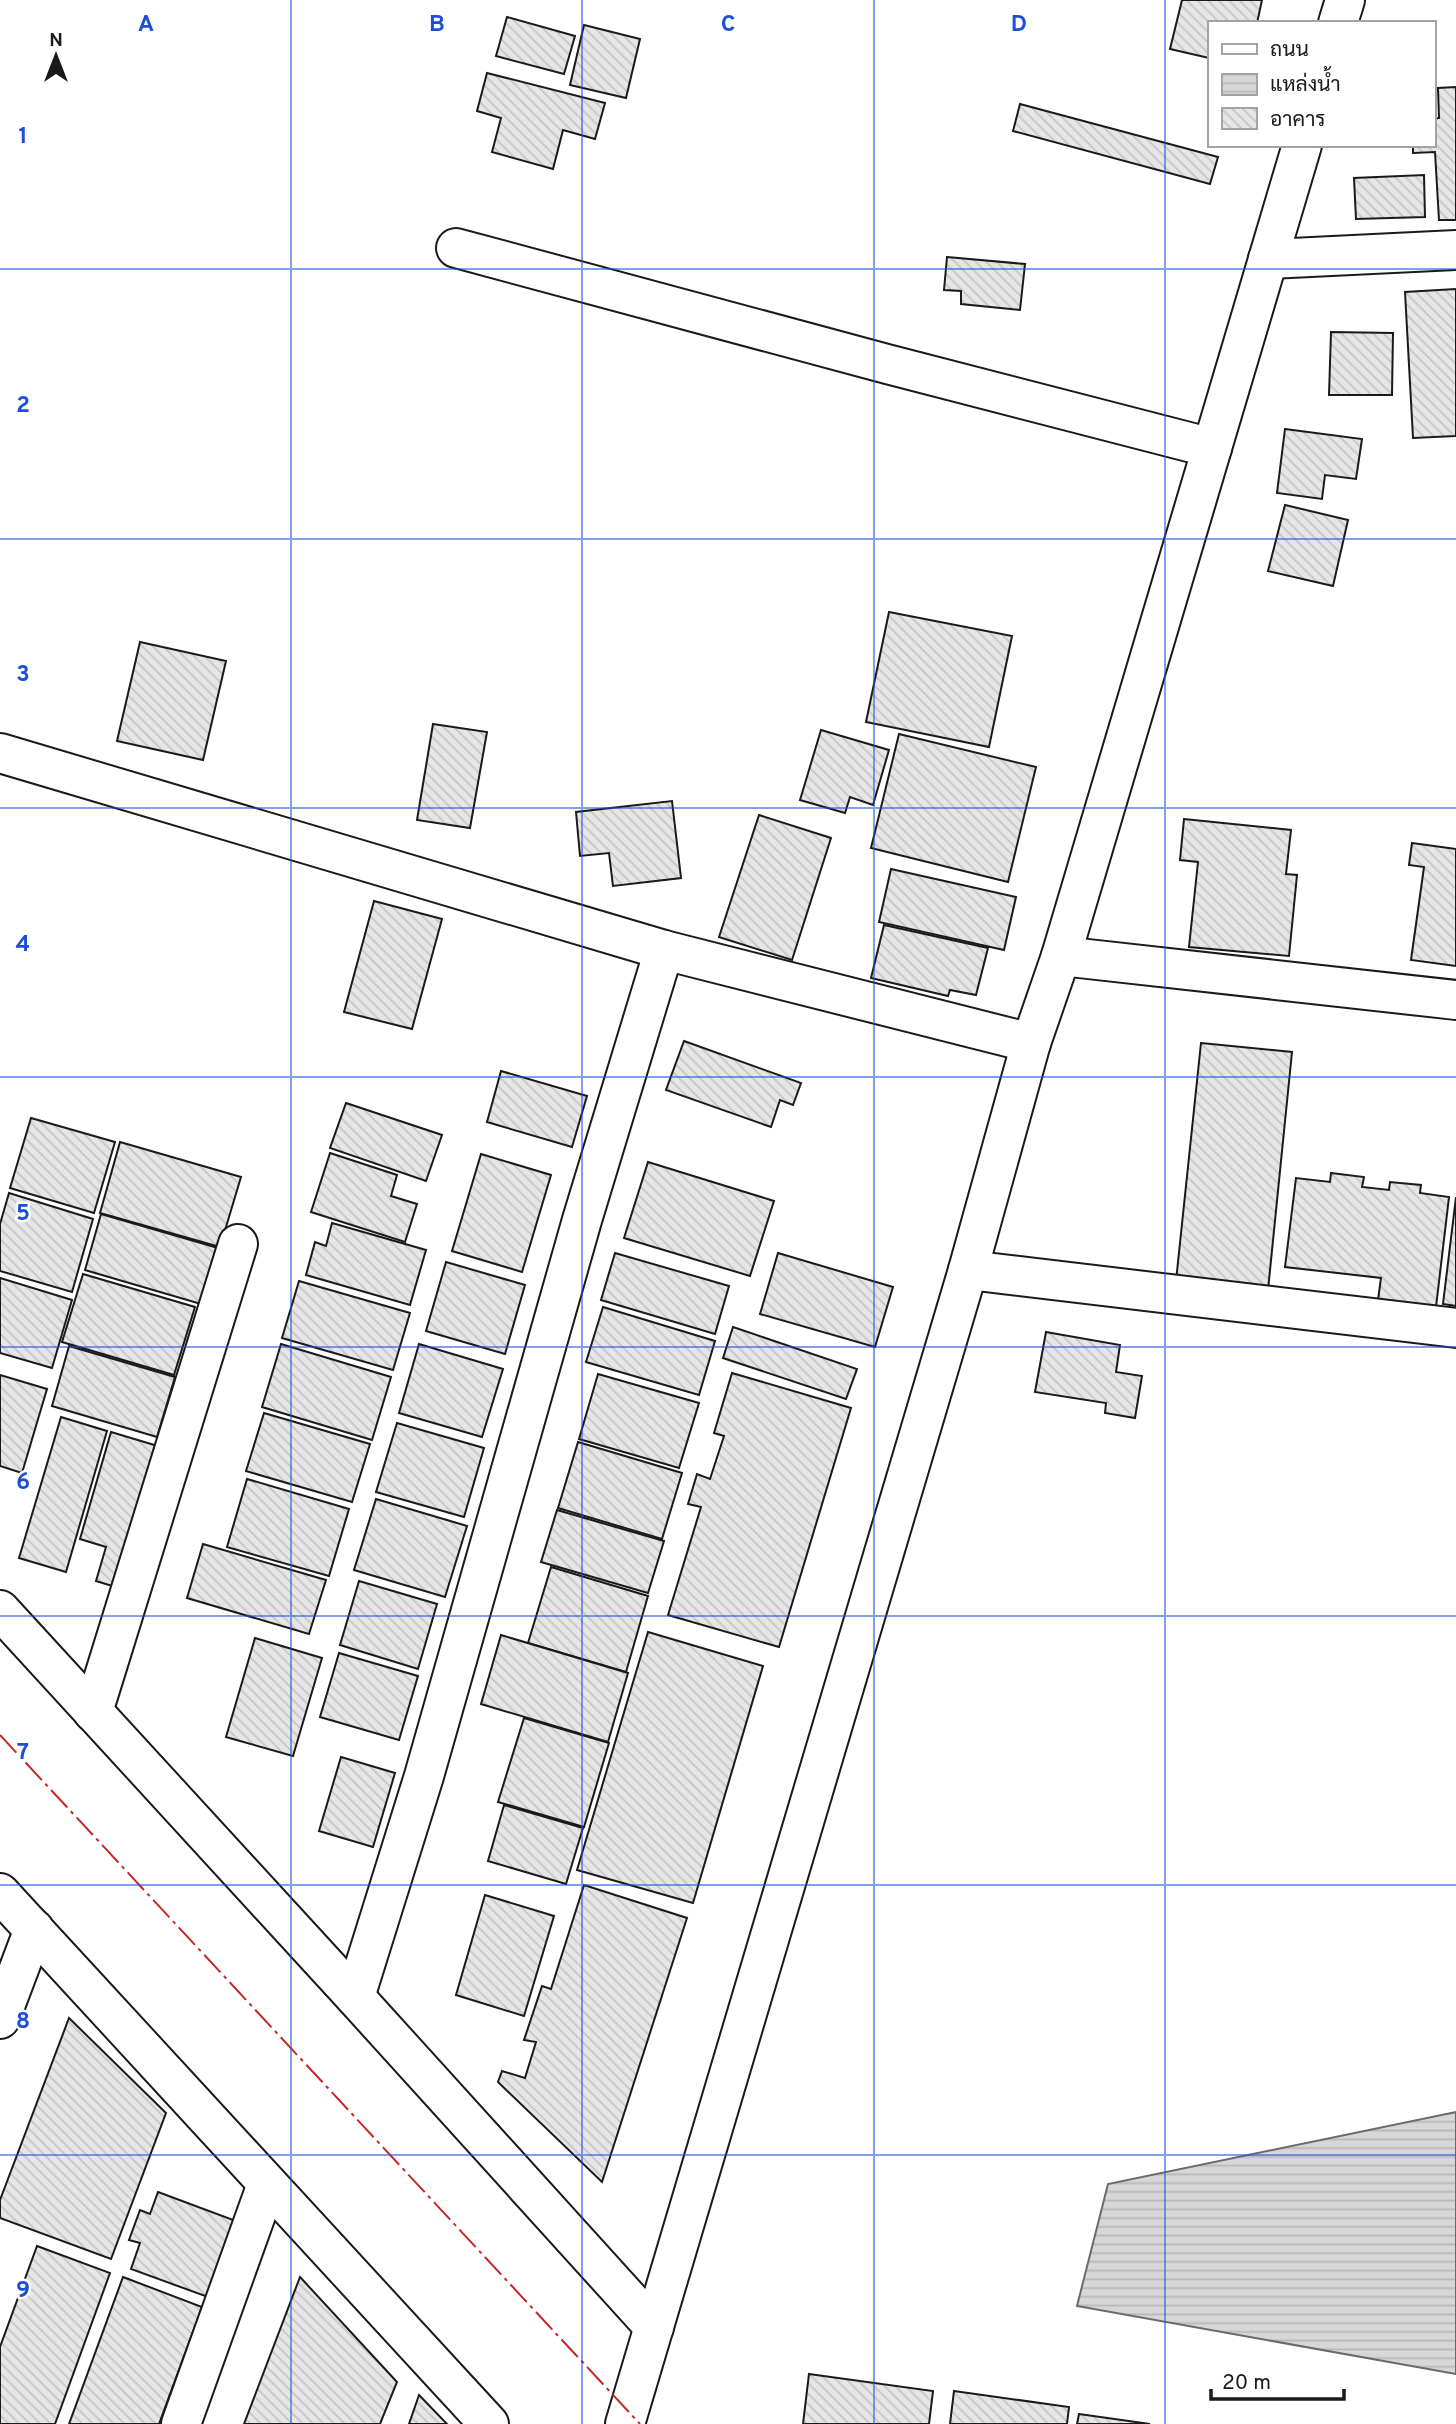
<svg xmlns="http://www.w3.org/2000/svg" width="1456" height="2424" font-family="Overpass,Sarabun,sans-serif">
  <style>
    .water { fill: url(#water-rules); stroke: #6a6a6a; stroke-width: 2 }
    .building { fill: url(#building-back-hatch); stroke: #1a1a1a; stroke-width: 2 }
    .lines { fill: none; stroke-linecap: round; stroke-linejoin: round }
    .street-casing { stroke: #1a1a1a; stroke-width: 42 }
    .secondary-casing { stroke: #1a1a1a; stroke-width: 42 }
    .street { stroke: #fff; stroke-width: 38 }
    .secondary { stroke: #fff; stroke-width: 38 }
    .power { stroke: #c62828; stroke-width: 2; stroke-dasharray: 24 5 3.5 5; stroke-linecap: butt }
    .grid { fill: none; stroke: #1d4ed8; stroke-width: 2; stroke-opacity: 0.55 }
    .grid-label { font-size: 23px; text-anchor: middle; font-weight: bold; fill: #1d4ed8; stroke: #fff; stroke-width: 5; stroke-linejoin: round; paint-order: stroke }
  </style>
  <defs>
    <pattern id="water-rules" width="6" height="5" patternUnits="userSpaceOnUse" patternTransform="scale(1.75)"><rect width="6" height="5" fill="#d7d7d7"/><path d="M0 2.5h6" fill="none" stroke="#b8b8b8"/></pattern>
    <pattern id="building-back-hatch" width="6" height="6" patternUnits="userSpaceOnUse" patternTransform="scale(1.75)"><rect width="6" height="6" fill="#e6e6e6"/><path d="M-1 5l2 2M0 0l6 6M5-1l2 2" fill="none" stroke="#c5c5c5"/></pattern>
  </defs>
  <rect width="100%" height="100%" fill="#fff"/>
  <polygon class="water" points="1456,2112 1456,2374 1077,2306 1108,2184"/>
  <g class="building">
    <polygon points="1182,0 1262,0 1257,23 1209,23 1209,58 1170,49"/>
    <polygon points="507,17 575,36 564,74 496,56"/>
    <polygon points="584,25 640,39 626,98 570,85"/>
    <polygon points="487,73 605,103 595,139 563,130 553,169 492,152 501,118 477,111"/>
    <polygon points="1456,87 1456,220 1439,220 1435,152 1413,153 1413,145 1433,145 1433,119 1439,118 1438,88"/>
    <polygon points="1020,104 1218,157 1210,184 1013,131"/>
    <polygon points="1424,175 1425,217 1356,219 1354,178"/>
    <polygon points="947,257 1025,264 1020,310 961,304 961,291 944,290"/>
    <polygon points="1456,289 1456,436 1413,438 1405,292"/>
    <polygon points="1331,332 1393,333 1392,395 1329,395"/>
    <polygon points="1285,429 1362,439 1356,479 1325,475 1322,499 1277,493"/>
    <polygon points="1285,505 1348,520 1333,586 1268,571"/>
    <polygon points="889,612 1012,636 989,747 866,722"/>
    <polygon points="140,642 226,661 203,760 117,741"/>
    <polygon points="433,724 487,732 470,828 417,820"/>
    <polygon points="821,730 889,750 873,805 850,797 845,813 800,800"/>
    <polygon points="899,734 1036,767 1008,882 871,848"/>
    <polygon points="672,801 681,878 613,886 609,853 580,856 576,812"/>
    <polygon points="759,815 831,838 792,960 719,937"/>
    <polygon points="1184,819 1291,830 1286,874 1297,875 1289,956 1189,947 1198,862 1180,860"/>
    <polygon points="1412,843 1456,849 1456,966 1411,960 1424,867 1409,865"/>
    <polygon points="891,869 1016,897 1004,950 879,922"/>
    <polygon points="374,901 442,919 412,1029 344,1012"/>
    <polygon points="884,925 988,948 976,995 950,990 948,996 871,978"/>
    <polygon points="684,1041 801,1083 793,1105 780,1100 771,1127 666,1090"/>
    <polygon points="1201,1043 1292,1052 1268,1290 1176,1281"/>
    <polygon points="501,1071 587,1096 572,1147 487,1122"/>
    <polygon points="346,1103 442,1135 426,1181 330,1148"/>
    <polygon points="31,1118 115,1142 94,1213 10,1188"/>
    <polygon points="120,1142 241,1177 220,1247 100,1213"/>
    <polygon points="330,1153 397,1175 391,1196 417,1204 405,1242 311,1212"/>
    <polygon points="481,1154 551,1175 522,1272 452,1251"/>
    <polygon points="648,1162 774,1201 750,1276 624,1238"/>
    <polygon points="1331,1173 1364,1177 1362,1187 1389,1190 1390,1182 1421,1185 1420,1193 1449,1197 1436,1307 1378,1300 1381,1278 1285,1267 1296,1178 1330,1182"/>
    <polygon points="9,1193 93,1219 72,1292 0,1271 0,1224"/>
    <polygon points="1456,1197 1456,1306 1443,1304"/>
    <polygon points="101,1214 218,1248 201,1304 85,1270"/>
    <polygon points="332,1223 426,1250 410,1305 306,1275 315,1242 326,1246"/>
    <polygon points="615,1253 729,1286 715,1334 601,1300"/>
    <polygon points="778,1253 893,1287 875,1347 760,1314"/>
    <polygon points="446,1262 525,1285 505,1354 426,1331"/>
    <polygon points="83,1274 195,1307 174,1375 62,1342"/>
    <polygon points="0,1278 72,1300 52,1368 0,1353"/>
    <polygon points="299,1281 410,1313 393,1370 282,1338"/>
    <polygon points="603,1307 715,1341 699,1395 586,1362"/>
    <polygon points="733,1327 857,1369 846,1399 723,1358"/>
    <polygon points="1046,1332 1120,1345 1116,1372 1142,1376 1135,1418 1105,1413 1106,1403 1035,1392"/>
    <polygon points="281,1344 391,1377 372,1440 262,1407"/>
    <polygon points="419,1344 503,1369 482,1437 399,1413"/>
    <polygon points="69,1346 175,1377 157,1437 52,1406"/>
    <polygon points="732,1373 851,1408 779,1647 668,1615 701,1507 688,1504 697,1474 710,1479 724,1436 714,1433"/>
    <polygon points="598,1374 699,1403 679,1468 579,1439"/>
    <polygon points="0,1375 47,1389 22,1473 0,1466"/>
    <polygon points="264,1413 370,1444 352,1502 246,1471"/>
    <polygon points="61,1417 107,1431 66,1572 19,1558"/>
    <polygon points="397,1423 484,1448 464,1517 376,1492"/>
    <polygon points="111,1432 161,1447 119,1588 96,1581 106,1547 80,1539"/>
    <polygon points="578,1442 682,1473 662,1539 558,1508"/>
    <polygon points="247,1479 349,1509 329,1576 227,1547"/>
    <polygon points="376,1499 467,1526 445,1597 354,1570"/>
    <polygon points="557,1510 664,1541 648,1593 541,1562"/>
    <polygon points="203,1544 326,1580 309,1634 187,1598"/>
    <polygon points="551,1567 648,1596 626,1672 528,1643"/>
    <polygon points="359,1581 437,1604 418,1669 340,1645"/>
    <polygon points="648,1632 763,1666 693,1903 577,1870"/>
    <polygon points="501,1635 628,1673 608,1742 481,1704"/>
    <polygon points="255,1638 322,1658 293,1756 226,1737"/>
    <polygon points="339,1653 418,1676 399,1740 320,1717"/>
    <polygon points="524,1718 609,1743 584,1827 498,1802"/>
    <polygon points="341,1757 395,1773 373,1847 319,1831"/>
    <polygon points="504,1805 583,1828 566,1884 488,1861"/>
    <polygon points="584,1885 687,1918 602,2182 498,2082 502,2071 525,2078 536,2042 524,2040 542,1986 551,1989"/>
    <polygon points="485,1895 554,1916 524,2016 456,1995"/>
    <polygon points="69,2018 166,2113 111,2259 0,2218 0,2200"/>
    <polygon points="158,2192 236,2221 208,2297 131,2269 140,2243 129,2240 140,2210 150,2214"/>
    <polygon points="37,2246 110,2273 55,2424 0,2424 0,2347"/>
    <polygon points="123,2277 202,2307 159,2424 69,2424"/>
    <polygon points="300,2277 397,2382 380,2424 244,2424"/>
    <polygon points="809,2374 933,2391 929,2424 803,2424"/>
    <polygon points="954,2391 1069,2407 1067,2424 950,2424"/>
    <polygon points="419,2395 447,2424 409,2424"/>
    <polygon points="1079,2414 1150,2424 1077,2424"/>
  </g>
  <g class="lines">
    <defs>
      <g id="street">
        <polyline points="456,248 887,364 1212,448"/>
        <polyline points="1268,259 1456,250"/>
        <polyline points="0,753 664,950 1031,1043"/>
        <polyline points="1061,956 1456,1000"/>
        <polyline points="968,1270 1456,1328"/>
        <polyline points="0,1610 355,1997 654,2327"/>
        <polyline points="93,1712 238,1244"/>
        <polyline points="0,1893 489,2424"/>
        <polyline points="355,1997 424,1776 582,1220 664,950"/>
        <polyline points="0,2019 34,1929"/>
        <polyline points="181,2424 267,2184"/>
      </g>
      <g id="secondary">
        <polyline points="1338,23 1345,0"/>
        <polyline points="625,2424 968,1270 1031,1043 1061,956 1302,145"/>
      </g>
    </defs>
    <use href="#street" class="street-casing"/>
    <use href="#secondary" class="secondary-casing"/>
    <use href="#street" class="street"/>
    <use href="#secondary" class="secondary"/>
    <polyline class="power" points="0,1735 640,2424"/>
  </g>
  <path class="grid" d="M291 0V2424M582 0V2424M874 0V2424M1165 0V2424M0 269H1456M0 539H1456M0 808H1456M0 1077H1456M0 1347H1456M0 1616H1456M0 1885H1456M0 2155H1456"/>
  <g class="grid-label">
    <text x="146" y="31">A</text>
    <text x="437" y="31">B</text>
    <text x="728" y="31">C</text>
    <text x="1019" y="31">D</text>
    <text x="23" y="143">1</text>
    <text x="23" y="412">2</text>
    <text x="23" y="681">3</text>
    <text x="23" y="951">4</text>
    <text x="23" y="1220">5</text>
    <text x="23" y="1489">6</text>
    <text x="23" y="1759">7</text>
    <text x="23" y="2028">8</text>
    <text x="23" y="2297">9</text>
  </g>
  <rect x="1208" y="21" width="228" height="126" fill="#ffffff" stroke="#a3a3a3" stroke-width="2"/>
  <rect x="1222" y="44" width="35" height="10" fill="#ffffff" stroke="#a3a3a3" stroke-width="2"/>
  <text x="1270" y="56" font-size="21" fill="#1a1a1a">ถนน</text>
  <rect x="1222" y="74" width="35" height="21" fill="url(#water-rules)" stroke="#a3a3a3" stroke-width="2"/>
  <text x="1270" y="91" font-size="21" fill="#1a1a1a">แหล่งน้ำ</text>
  <rect x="1222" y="108" width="35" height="21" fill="url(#building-back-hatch)" stroke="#a3a3a3" stroke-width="2"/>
  <text x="1270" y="126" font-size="21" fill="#1a1a1a">อาคาร</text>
  <g transform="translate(56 56)" stroke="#ffffff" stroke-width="5" paint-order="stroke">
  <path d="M0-5L12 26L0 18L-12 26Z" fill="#1a1a1a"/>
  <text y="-10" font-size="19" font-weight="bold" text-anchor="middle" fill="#1a1a1a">N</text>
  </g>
  <path d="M1211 2389v10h133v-10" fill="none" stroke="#1a1a1a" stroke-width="3.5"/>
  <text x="1222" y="2389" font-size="21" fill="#1a1a1a" stroke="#ffffff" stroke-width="5" paint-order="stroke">20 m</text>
</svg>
